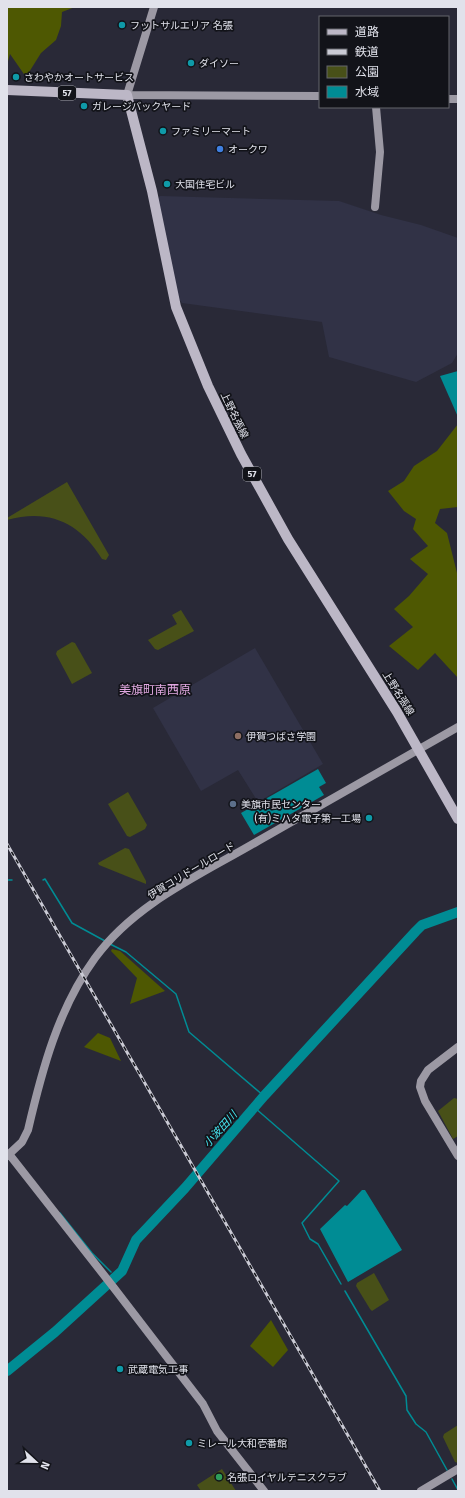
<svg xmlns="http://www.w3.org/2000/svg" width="465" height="1498" font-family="'Fira Sans','Noto Sans JP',sans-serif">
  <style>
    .built { fill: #313246 }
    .green { fill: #485018 }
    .forest { fill: #4e5802 }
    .water { fill: #008c94 }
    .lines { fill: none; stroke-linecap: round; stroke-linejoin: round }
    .stream { stroke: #008c94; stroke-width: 1.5 }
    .river { stroke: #008c94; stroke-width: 10 }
    .secondary { stroke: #9c99a4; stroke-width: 8 }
    .primary { stroke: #bcb7c6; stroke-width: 10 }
    .rail-casing { stroke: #cacad4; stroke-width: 3 }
    .rail { stroke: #121319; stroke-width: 1.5; stroke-dasharray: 4.5; stroke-linecap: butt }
    .culture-dot { fill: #0f9aa8; stroke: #121319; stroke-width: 1.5 }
    .shop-dot { fill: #3f7fe0; stroke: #121319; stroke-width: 1.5 }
    .education-dot { fill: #8d6e63; stroke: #121319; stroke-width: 1.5 }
    .service-dot { fill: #5c6f8a; stroke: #121319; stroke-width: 1.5 }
    .leisure-dot { fill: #2e9e5b; stroke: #121319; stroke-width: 1.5 }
    .labels { text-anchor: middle; stroke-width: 3.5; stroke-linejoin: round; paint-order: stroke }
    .shield { fill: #121319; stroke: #a3a4ac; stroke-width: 1 }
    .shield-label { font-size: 9px; font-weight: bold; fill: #e1e2eb }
    .poi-label { font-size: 10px; fill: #e1e2eb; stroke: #121319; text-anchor: start }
    .street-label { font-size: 10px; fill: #e1e2eb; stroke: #121319 }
    .water-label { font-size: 11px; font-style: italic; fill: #47e7f2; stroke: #121319 }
    .quarter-label { font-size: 12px; fill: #e1a8e1; stroke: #121319 }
  </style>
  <rect width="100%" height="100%" fill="#292937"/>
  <g class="built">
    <polygon points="160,196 339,201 381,215 421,225 458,238 458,353 452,363 416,382 329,357 322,322 182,303 178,298 158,199"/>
    <polygon points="255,648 323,764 258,802 238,770 201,791 153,708"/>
  </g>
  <g class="green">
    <path d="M67 482 109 555 106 560 102 559C80 523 49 508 7 520V518Z"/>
    <polygon points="181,610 194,631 158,650 155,649 148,640 177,624 172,615"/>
    <polygon points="72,642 75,643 92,673 72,684 56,654 57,651"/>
    <polygon points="128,792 147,825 145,829 130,837 127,836 108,804"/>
    <polygon points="125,848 129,849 146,881 146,884 99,865 98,863"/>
    <polygon points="454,1098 458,1099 458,1136 453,1139 438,1111"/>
    <polygon points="374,1273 389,1300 372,1311 370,1309 356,1286 357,1283"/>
    <polygon points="458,1425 458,1463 455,1462 443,1437 444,1434"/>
    <polygon points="222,1469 236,1491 201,1491 197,1485"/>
  </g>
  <g class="forest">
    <polygon points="7,7 75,7 62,12 61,26 56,40 41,53 26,77 10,54 7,65"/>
    <polygon points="458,424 458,507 440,509 435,523 447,533 458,577 458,678 435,653 418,670 389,646 413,627 394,609 409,596 428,574 410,559 428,546 413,529 416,519 404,511 388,491 404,481 414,466 437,451"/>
    <polygon points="112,949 120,951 165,991 130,1004 137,978 111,951"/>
    <polygon points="98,1033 110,1038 121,1061 84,1047"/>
    <polygon points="271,1320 288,1350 273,1367 250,1346"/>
  </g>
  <g class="water">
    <polygon points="458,371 458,417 440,376"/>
    <polygon points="318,769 326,783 319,787 324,795 254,835 241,813"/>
    <polygon points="362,1190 365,1190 402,1250 348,1282 320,1229 345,1205 347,1206"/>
  </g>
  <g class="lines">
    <g class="stream">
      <polyline points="7,880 12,880"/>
      <polyline points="43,880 45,879 72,923 105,941"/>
      <polyline points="110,944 126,952 176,994 189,1032 264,1096"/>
      <polyline points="255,1108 339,1181 302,1223 310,1239 318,1244 341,1284"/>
      <polyline points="60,1213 92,1253 111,1272"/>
      <polyline points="345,1291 406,1396 407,1410 416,1424 426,1432 447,1470"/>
      <polyline points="452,1479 458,1490"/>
    </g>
    <polyline class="river" points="7,1371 55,1332 122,1271 136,1240 185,1188 264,1096 416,931 422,925 458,912"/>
    <g class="secondary">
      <polyline points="154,7 127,95 320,96"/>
      <polyline points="448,99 458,99"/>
      <polyline points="375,207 380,152 376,107"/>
      <polyline points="458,1047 428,1070 421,1081 420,1087 425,1101 458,1156"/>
      <polyline points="9,1154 114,1288 203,1404 217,1431 264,1491"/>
      <path d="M7 1156 22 1142 28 1130C42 1070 58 1009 95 958 135 903 202 874 258 841 325 803 391 765 458 727"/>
      <polyline points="421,1491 458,1469"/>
    </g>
    <polyline class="primary" points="7,90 127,95 152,191 176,307 208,386 241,454 288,539 397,712 458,819"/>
    <defs>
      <polyline id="rail" points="7,844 380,1491"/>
    </defs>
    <use href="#rail" class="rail-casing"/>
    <use href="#rail" class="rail"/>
  </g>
  <g class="culture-dot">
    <circle cx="122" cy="25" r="4"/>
    <circle cx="191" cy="63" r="4"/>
    <circle cx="16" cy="77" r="4"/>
    <circle cx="84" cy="106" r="4"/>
    <circle cx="163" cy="131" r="4"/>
    <circle cx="167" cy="184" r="4"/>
    <circle cx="369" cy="818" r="4"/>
    <circle cx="120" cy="1369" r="4"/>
    <circle cx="189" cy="1443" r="4"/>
  </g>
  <circle class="shop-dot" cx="220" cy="149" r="4"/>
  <circle class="education-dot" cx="238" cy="736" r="4"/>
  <circle class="service-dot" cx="233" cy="804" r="4"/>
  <circle class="leisure-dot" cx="219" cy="1477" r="4"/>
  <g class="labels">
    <g class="shield">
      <rect x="58" y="86" width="18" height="14" rx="3"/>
      <rect x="243" y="467" width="18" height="14" rx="3"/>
    </g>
    <g class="shield-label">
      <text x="67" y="96">57</text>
      <text x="252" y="477">57</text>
    </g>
    <g class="poi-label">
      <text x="130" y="29">フットサルエリア 名張</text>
      <text x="199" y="67">ダイソー</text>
      <text x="24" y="81">さわやかオートサービス</text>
      <text x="92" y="110">ガレージバックヤード</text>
      <text x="171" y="135">ファミリーマート</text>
      <text x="228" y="153">オークワ</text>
      <text x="175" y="188">大国住宅ビル</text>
      <text x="246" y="740">伊賀つばさ学園</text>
      <text x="241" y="808">美旗市民センター</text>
      <text x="361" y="822" text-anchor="end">(有)ミハタ電子第一工場</text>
      <text x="128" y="1373">武蔵電気工事</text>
      <text x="197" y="1447">ミレール大和壱番館</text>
      <text x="227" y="1481">名張ロイヤルテニスクラブ</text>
    </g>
    <g class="street-label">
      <text transform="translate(235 415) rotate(64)" y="4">上野名張線</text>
      <text transform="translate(399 693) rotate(58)" y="4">上野名張線</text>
      <text transform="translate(191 870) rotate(-31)" y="4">伊賀コリドールロード</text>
    </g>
    <g class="water-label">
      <text transform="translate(220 1129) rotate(-48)" y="4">小波田川</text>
    </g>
    <g class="quarter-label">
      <text x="155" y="694">美旗町南西原</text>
    </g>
  </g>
  <rect width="465" height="1498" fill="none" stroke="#e1e2eb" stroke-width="16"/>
  <rect x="319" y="16" width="130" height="92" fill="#121319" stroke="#65666d"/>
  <rect x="327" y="29" width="20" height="6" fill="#bcb7c6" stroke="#65666d"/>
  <text x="355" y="36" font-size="12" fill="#e1e2eb">道路</text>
  <rect x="327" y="49" width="20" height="6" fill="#cacad4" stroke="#65666d"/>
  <text x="355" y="56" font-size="12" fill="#e1e2eb">鉄道</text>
  <rect x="327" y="66" width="20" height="12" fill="#485018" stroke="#65666d"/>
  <text x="355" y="76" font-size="12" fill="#e1e2eb">公園</text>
  <rect x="327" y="86" width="20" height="12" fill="#008c94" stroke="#65666d"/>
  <text x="355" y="96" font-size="12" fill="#e1e2eb">水域</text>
  <g transform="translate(36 1462) rotate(112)" stroke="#121319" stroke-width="3" paint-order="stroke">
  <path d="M0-3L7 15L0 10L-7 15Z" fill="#e1e2eb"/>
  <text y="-6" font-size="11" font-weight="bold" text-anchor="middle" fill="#e1e2eb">N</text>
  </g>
</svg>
